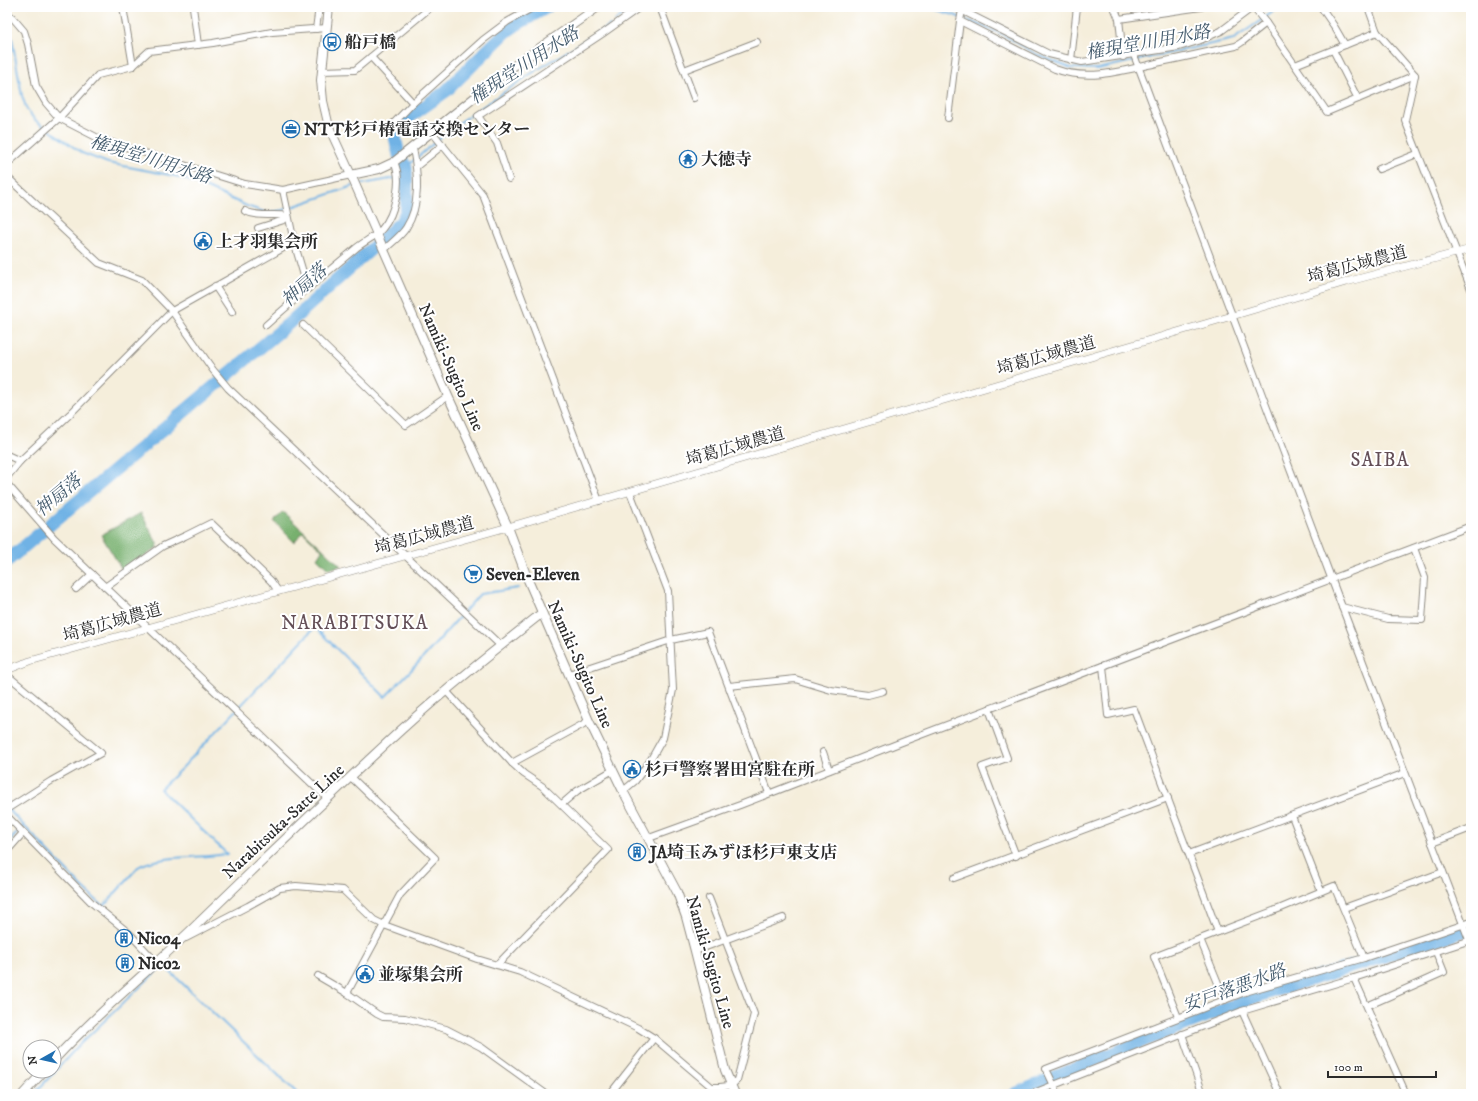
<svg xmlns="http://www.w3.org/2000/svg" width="1478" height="1101" font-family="'IM FELL DW Pica','Noto Serif JP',serif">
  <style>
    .forest { fill: #77b06e; stroke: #516e4c }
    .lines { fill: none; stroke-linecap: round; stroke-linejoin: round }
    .stream { stroke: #70b2e5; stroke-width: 2 }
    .river { stroke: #70b2e5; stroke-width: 13 }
    .minor-casing { stroke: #908c83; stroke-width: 8 }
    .tertiary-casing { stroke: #908c83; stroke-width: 8 }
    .secondary-casing { stroke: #908c83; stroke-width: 10 }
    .minor { stroke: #fff; stroke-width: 6 }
    .tertiary { stroke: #fff; stroke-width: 7 }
    .secondary { stroke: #fff; stroke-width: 8 }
    .labels { text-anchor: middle; stroke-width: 4; stroke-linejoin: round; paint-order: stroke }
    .poi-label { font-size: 17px; font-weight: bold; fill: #2b2b2b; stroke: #fff; text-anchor: start }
    .street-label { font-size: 17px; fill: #2b2b2b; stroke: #fff }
    .water-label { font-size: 18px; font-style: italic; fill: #435a6c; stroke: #fff }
    .quarter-label { font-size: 19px; letter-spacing: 1px; fill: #644f57; stroke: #fff }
  </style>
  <rect width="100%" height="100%" fill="#fff"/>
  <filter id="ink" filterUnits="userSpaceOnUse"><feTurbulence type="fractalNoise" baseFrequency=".025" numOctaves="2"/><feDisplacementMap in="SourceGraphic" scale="8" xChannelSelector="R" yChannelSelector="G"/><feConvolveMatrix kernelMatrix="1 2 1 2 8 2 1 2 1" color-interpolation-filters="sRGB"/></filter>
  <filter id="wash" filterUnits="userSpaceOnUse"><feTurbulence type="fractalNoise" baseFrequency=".012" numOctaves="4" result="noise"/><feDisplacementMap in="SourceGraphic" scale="16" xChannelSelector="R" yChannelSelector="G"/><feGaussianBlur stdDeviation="0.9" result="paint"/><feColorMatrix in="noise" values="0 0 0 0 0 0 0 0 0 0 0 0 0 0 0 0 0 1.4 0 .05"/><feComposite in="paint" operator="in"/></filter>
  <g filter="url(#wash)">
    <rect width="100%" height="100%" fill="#f5eedb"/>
    <g class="forest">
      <polygon points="283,512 341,566 328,569 317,558 322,550 303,532 294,542 274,521"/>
      <polygon points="141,513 158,545 157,548 123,571 101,535"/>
    </g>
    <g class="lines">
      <g class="stream">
        <polyline points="927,7 954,15 1000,33 1036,54 1071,68 1097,69 1234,39 1280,7"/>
        <polyline points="615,21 633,7"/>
        <polyline points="7,33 12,39 22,96 27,110 35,120 82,153 108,163 175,176 198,184 247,206 267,213"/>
        <polyline points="400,176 406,167 453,127 529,75 610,25"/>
        <polyline points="357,185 396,178"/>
        <polyline points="272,212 283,210 353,186"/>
        <polyline points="8,809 81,886 119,921"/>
        <polyline points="7,844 24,825"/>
        <path d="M104 906 138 867C160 854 201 859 227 854L160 789 183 767 315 627 385 697 422 659 480 594 518 588"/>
        <polyline points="160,962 298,1094"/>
        <polyline points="34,1094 79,1045 163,965"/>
      </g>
      <g class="river">
        <polyline points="7,561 287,325 401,222 406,212 407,206 406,167 399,155 395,137 398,128 411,116 446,91 507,31 519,23 547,7"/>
        <polyline points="1015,1094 1100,1058 1258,996 1471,929"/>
      </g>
    </g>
  </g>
  <g filter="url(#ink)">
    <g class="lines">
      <defs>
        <g id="minor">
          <polyline points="123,7 133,66"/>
          <polyline points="193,7 198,45"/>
          <polyline points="660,7 694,98"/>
          <polyline points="955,7 1049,54 1082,62 1179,47 1198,41 1221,31 1253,7"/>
          <polyline points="1114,7 1119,19 1123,57"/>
          <polyline points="1253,7 1266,23 1327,112 1415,75"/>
          <polyline points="1321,7 1334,26 1345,45 1377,32 1415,75 1405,120 1471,289"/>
          <polyline points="1368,7 1377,32"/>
          <polyline points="7,13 12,17 24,31 28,44 36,86 46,103 59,118 100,139 245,184 283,190 351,175"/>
          <polyline points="1119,19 1201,7"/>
          <path d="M960 21 1055 69C1089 82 1126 70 1161 62 1186 57 1211 51 1236 46L1242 42 1266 23"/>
          <polyline points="316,29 319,7"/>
          <polyline points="1333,50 1358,99"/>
          <polyline points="1134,55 1342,607 1471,945"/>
          <polyline points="371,57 413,103"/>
          <polyline points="1071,60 1077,7"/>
          <polyline points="1295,65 1345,45"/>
          <polyline points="684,70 757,42"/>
          <polyline points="322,71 355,70 431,7"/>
          <polyline points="948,118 960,21 962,10"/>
          <polyline points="432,132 483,195 599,501"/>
          <polyline points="386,134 392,125 413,103 483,40 507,22 534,7"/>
          <polyline points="7,164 59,118 98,75 133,66 149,51 213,43 272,32 327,28"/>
          <polyline points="417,166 443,145"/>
          <polyline points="1379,169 1417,154"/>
          <polyline points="7,177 99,263 142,280 172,311 213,370 228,388 501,646"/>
          <polyline points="509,179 497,143 478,116 602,34 640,7"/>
          <path d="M245 211C259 218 274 213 288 216"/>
          <polyline points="258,228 284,220 288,216"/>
          <polyline points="294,242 308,289"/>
          <path d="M384 250C391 243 400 237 406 228 421 205 418 174 413 148"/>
          <polyline points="215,286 232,312"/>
          <path d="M266 325C295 299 325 274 355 249 363 242 375 237 382 229 395 214 403 180 394 162"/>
          <polyline points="303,325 406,425 448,396"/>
          <polyline points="7,455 20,461"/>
          <polyline points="7,477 20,461 70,414 172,311 294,242 283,190"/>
          <polyline points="7,484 54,538 328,799"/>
          <polyline points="105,587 163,546 185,536 211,523 271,581 278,591"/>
          <polyline points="76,589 92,574"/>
          <polyline points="1342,607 1388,619 1422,620 1425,578 1414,548"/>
          <polyline points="1103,666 1108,715 1134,709 1218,932 1281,908 1334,886 1364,958 1471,922"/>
          <polyline points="569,674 671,640 708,632 769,793"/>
          <polyline points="7,675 101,753 51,781 7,809"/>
          <polyline points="729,686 795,679 831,690 868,695 883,691"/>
          <polyline points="447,692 512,763 524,774 542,786 608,850 497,965"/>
          <polyline points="989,709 1007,758 982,767 1016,856"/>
          <polyline points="823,752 829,770"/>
          <polyline points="512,763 589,721"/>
          <polyline points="623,791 635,781 650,761 663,738 673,690 668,591 630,492"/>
          <polyline points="562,804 577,791 613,770"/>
          <polyline points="7,816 92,903 129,933 157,963"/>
          <polyline points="1292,816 1321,891"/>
          <polyline points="649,838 740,805 902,742 1471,526"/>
          <polyline points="1432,843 1471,828"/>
          <polyline points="7,851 23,833"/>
          <polyline points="1189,854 1405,773"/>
          <polyline points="954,878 1168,798"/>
          <path d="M709 898 754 1014 737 1080C730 1088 721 1087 712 1087"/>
          <polyline points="1344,908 1443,872"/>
          <polyline points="186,938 248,906 280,888 296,886 343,890 374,920 384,925 477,959 520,972 638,1028 654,1038 720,1094"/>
          <polyline points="1200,939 1225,1000"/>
          <polyline points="695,951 783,918"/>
          <polyline points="318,976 347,993 377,1014 383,1017 405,1018 446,1029 481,1047 546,1094"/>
          <polyline points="1354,978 1406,1094"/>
          <polyline points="347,993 400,895 435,858 351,777"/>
          <polyline points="1367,1006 1444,972 1436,952"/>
          <polyline points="1242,1011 1280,1094"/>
          <polyline points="1178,1017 1154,957 1218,932"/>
          <polyline points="1182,1034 1203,1094"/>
          <polyline points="1046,1069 1245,992 1364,958"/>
          <polyline points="1048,1073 1058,1094"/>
          <polyline points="610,1094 654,1038"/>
          <polyline points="1031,1094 1242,1011 1354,978 1471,940"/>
        </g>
        <polyline id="tertiary" points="7,670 30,661 508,527 1232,316 1346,282 1471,249"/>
        <g id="secondary">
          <polyline points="329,7 321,80 323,101 329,127 351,175 448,396 508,527 528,580 589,721 623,791 677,892 686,917 695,951 725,1070 735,1094"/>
          <polyline points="351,175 379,169 394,162 514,66 598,7"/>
          <path d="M54 1060C96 1014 144 975 189 932 259 864 329 796 401 730 446 689 494 651 542 613"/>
          <polyline points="23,1094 44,1071"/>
        </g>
      </defs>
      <use href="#minor" class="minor-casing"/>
      <use href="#tertiary" class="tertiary-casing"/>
      <use href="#secondary" class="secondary-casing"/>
      <use href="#minor" class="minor"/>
      <use href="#tertiary" class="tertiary"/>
      <use href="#secondary" class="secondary"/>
    </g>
  </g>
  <defs>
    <symbol id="bus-ring" viewBox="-11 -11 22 22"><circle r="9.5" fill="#fff" stroke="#1f6fb2" stroke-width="1.5"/><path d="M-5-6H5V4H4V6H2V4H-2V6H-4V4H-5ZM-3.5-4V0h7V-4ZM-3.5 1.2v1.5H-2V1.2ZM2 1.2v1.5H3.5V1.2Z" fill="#1f6fb2"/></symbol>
    <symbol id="office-ring" viewBox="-11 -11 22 22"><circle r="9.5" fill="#fff" stroke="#1f6fb2" stroke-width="1.5"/><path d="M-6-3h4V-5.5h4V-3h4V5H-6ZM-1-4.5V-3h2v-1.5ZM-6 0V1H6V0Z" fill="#1f6fb2"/></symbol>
    <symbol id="temple-ring" viewBox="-11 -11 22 22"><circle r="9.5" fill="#fff" stroke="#1f6fb2" stroke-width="1.5"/><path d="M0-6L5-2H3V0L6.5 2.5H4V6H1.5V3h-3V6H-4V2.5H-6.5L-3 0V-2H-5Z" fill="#1f6fb2"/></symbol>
    <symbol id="civic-ring" viewBox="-11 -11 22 22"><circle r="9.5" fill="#fff" stroke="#1f6fb2" stroke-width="1.5"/><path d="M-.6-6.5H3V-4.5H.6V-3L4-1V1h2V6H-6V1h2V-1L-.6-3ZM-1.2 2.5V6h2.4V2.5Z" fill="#1f6fb2"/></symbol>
    <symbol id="supermarket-ring" viewBox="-11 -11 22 22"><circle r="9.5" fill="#fff" stroke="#1f6fb2" stroke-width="1.5"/><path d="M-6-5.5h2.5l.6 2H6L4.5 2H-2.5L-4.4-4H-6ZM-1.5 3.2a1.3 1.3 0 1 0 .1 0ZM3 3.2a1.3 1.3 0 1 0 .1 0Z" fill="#1f6fb2"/></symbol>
    <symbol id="building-ring" viewBox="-11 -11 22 22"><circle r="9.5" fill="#fff" stroke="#1f6fb2" stroke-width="1.5"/><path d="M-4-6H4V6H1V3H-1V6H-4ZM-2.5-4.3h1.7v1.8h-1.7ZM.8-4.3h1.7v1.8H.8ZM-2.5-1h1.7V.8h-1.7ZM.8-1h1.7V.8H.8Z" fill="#1f6fb2"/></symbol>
  </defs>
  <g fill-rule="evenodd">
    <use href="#bus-ring" x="322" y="32" width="20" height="20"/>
    <use href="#office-ring" x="281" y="119" width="20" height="20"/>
    <use href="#temple-ring" x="678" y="149" width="20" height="20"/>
    <use href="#civic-ring" x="193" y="231" width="20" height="20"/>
    <use href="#supermarket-ring" x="463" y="564" width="20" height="20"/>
    <use href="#civic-ring" x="622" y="759" width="20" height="20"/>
    <use href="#building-ring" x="627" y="842" width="20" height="20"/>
    <use href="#building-ring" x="114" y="928" width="20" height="20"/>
    <use href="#building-ring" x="115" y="953" width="20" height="20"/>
    <use href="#civic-ring" x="355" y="964" width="20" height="20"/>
  </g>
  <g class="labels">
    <g class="poi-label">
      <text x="345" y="48">船戸橋</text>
      <text x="304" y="135">NTT杉戸椿電話交換センター</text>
      <text x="701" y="165">大徳寺</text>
      <text x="216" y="247">上才羽集会所</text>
      <text x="486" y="580">Seven-Eleven</text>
      <text x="645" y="775">杉戸警察署田宮駐在所</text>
      <text x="650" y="858">JA埼玉みずほ杉戸東支店</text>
      <text x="137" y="944">Nico4</text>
      <text x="138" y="969">Nico2</text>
      <text x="378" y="980">並塚集会所</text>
    </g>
    <g class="street-label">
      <text transform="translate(1357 264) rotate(-15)" y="6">埼葛広域農道</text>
      <text transform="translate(1046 355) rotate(-16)" y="6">埼葛広域農道</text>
      <text transform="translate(452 367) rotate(66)" y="6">Namiki-Sugito Line</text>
      <text transform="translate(735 446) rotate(-16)" y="6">埼葛広域農道</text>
      <text transform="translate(424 535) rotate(-15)" y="6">埼葛広域農道</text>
      <text transform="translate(112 622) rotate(-16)" y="6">埼葛広域農道</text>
      <text transform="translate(581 664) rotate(66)" y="6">Namiki-Sugito Line</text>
      <text transform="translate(283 821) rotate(-43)" y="6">Narabitsuka-Satte Line</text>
      <text transform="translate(711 962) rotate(74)" y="6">Namiki-Sugito Line</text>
    </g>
    <g class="water-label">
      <text transform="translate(1148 42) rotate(-10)" y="6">権現堂川用水路</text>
      <text transform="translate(524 65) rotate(-33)" y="6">権現堂川用水路</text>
      <text transform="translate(151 159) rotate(17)" y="6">権現堂川用水路</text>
      <text transform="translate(304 285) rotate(-42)" y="6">神扇落</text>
      <text transform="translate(58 495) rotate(-40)" y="6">神扇落</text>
      <text transform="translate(1234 988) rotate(-20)" y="6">安戸落悪水路</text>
    </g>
    <g class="quarter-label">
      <text x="1380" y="466">SAIBA</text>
      <text x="355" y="629">NARABITSUKA</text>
    </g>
  </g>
  <rect width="1478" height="1101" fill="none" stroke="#fff" stroke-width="24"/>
  <g transform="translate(42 1059) rotate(262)"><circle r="19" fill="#ffffff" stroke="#aaaaaa"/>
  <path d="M0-3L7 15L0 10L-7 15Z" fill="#1f6fb2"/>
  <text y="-6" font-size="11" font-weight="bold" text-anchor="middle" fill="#2b2b2b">N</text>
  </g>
  <path d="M1328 1071v6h108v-6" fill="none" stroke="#2b2b2b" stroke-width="2"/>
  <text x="1334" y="1071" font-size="12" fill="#2b2b2b" stroke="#ffffff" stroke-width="3" paint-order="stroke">100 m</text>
</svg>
